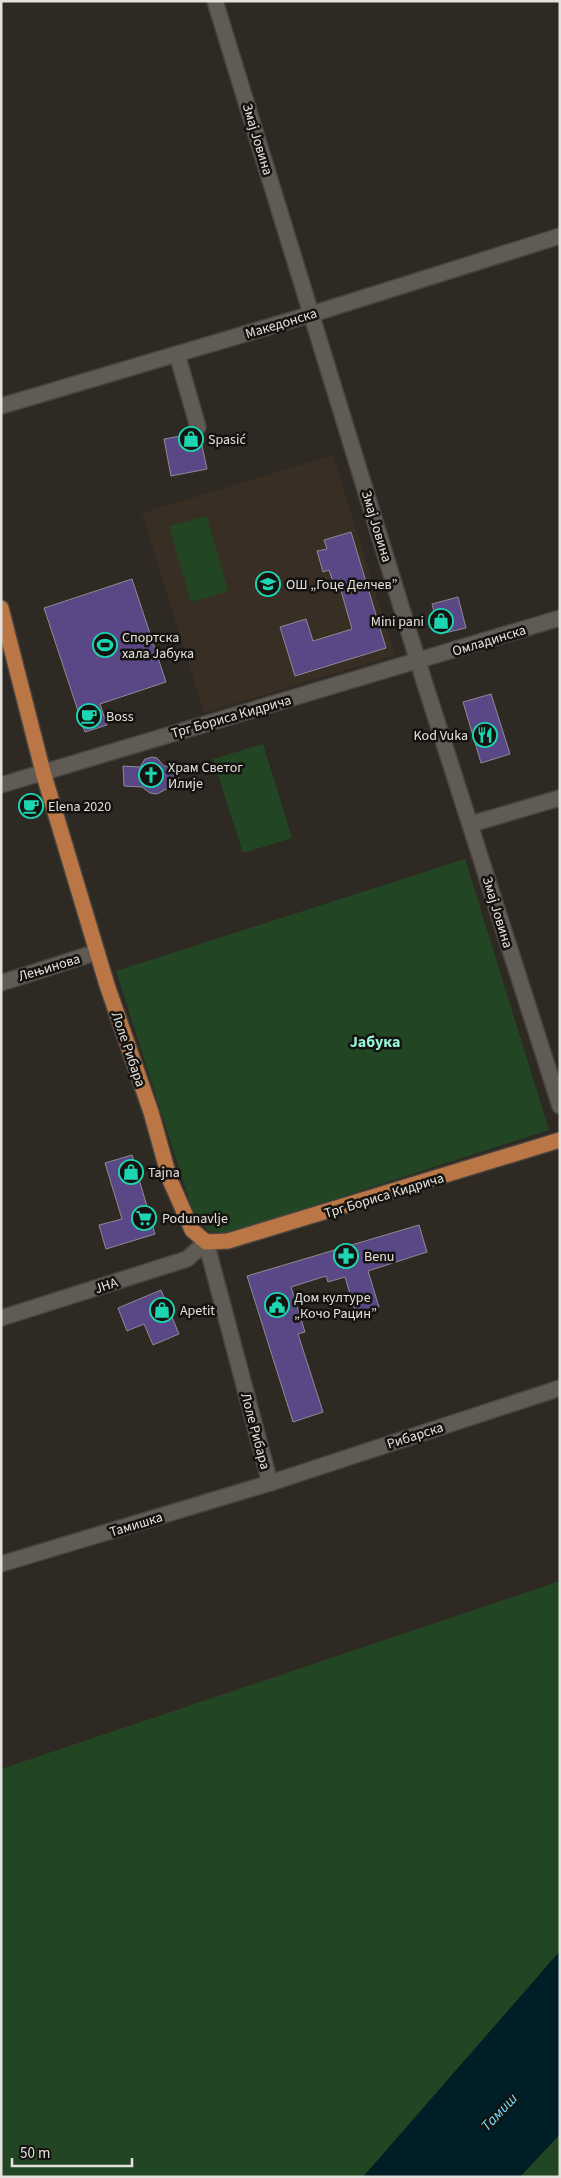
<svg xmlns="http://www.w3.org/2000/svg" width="561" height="2178" font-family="'Source Sans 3',sans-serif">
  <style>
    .built { fill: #382e23 }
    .green { fill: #224623 }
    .water { fill: #001e26 }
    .building { fill: #5a4786; stroke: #8d8b94 }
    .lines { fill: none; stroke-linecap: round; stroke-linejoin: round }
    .minor-casing { stroke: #48443f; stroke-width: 18 }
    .major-casing { stroke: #48443f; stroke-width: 18 }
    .minor { stroke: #615b55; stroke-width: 15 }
    .major { stroke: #ba7745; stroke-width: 15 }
    .labels { text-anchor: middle; stroke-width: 5; stroke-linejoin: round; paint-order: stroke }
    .street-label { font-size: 14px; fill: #e4e1dd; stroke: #151310 }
    .poi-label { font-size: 14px; fill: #e4e1dd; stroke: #151310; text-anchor: start }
    .water-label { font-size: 15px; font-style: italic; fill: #75ddfb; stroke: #151310 }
    .quarter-label { font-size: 16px; font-weight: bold; fill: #94f5da; stroke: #151310 }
  </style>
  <rect width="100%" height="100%" fill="#2f2924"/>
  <polygon class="built" points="333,455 395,655 204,713 142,513"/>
  <g class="green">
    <polygon points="207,516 228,591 191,602 169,526"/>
    <polygon points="263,744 292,838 243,853 213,759"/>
    <polygon points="465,859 549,1130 228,1233 209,1231 195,1218 116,971"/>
    <polygon points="560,1581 560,1951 363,2177 1,2177 1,1769"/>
    <polygon points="560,2134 560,2177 520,2177"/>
  </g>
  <polygon class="water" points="560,1951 560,2134 520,2177 363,2177"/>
  <g class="building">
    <polygon points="192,434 200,436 207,469 171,476 164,439"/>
    <polygon points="351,532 386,648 295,676 280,627 306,619 313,641 352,629 340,587 335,588 329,570 323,572 317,551 327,549 324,540"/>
    <polygon points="132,579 166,682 100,704 107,725 85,732 44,608"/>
    <polygon points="458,597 466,628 440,634 432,604"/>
    <polygon points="491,694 510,754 481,763 463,702"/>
    <polygon points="152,757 157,758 164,766 173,767 177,772 179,778 176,784 157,794 150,793 142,787 124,786 123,766 140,767 145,759"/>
    <polygon points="132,1155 155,1234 106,1249 99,1225 122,1219 105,1163"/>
    <polygon points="419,1225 427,1252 368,1271 379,1307 356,1314 345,1277 328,1282 326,1276 291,1287 305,1332 298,1334 323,1412 293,1422 247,1276"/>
    <polygon points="161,1290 179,1334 153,1345 144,1324 127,1331 118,1308"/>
  </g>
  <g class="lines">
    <defs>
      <g id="minor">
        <polyline points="215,1 424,681 560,1106"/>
        <polyline points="177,354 198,427"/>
        <polyline points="1,406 312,314 560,236"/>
        <polyline points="1,785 560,618"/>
        <polyline points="471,824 560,798"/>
        <polyline points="1,983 97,952"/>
        <polyline points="1,1318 187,1259 206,1242 270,1483"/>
        <polyline points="1,1564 270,1483 560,1388"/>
      </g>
      <polyline id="major" points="1,608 43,772 107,985 151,1112 170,1180 192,1230 206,1242 228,1241 560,1140"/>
    </defs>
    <use href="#minor" class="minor-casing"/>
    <use href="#major" class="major-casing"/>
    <use href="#minor" class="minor"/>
    <use href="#major" class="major"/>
  </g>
  <defs>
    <symbol id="shop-ring" viewBox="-11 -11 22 22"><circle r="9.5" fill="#151310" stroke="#1cd5b1" stroke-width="1.5"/><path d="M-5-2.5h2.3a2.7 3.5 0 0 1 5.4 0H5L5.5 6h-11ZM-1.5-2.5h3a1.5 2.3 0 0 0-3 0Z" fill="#1cd5b1"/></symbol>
    <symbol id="school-ring" viewBox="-11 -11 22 22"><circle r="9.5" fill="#151310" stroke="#1cd5b1" stroke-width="1.5"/><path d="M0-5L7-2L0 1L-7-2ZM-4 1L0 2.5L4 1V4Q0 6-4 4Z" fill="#1cd5b1"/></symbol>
    <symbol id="stadium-ring" viewBox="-11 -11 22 22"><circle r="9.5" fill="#151310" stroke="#1cd5b1" stroke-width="1.5"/><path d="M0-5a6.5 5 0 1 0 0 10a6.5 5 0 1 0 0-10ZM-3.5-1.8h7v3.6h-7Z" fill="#1cd5b1"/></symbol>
    <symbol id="cafe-ring" viewBox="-11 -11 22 22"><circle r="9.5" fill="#151310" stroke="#1cd5b1" stroke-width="1.5"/><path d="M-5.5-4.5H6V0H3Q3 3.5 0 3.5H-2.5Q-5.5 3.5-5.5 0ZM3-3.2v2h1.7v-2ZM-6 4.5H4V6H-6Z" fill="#1cd5b1"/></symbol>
    <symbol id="restaurant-ring" viewBox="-11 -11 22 22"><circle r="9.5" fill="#151310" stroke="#1cd5b1" stroke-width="1.5"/><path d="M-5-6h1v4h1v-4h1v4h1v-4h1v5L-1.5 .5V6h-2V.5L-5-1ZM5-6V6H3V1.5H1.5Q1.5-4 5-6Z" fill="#1cd5b1"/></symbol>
    <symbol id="church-ring" viewBox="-11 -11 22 22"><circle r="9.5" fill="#151310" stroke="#1cd5b1" stroke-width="1.5"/><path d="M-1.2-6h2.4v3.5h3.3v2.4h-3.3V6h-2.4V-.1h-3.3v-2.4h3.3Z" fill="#1cd5b1"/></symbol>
    <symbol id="supermarket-ring" viewBox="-11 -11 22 22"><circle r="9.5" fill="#151310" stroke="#1cd5b1" stroke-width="1.5"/><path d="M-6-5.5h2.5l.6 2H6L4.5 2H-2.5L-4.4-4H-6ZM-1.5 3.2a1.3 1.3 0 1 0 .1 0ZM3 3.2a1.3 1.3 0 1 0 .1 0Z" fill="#1cd5b1"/></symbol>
    <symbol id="pharmacy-ring" viewBox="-11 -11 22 22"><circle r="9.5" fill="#151310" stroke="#1cd5b1" stroke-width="1.5"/><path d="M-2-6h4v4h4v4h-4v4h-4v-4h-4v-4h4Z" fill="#1cd5b1"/></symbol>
    <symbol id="civic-ring" viewBox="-11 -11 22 22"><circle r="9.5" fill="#151310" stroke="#1cd5b1" stroke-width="1.5"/><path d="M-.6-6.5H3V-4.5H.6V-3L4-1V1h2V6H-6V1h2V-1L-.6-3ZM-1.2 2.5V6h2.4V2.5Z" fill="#1cd5b1"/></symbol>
  </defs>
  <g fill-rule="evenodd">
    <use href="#shop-ring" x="177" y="425" width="28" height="28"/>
    <use href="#school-ring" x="254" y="570" width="28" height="28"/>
    <use href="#shop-ring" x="427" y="607" width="28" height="28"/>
    <use href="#stadium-ring" x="91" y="631" width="28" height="28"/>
    <use href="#cafe-ring" x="75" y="702" width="28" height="28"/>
    <use href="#restaurant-ring" x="471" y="721" width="28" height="28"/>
    <use href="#church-ring" x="137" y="761" width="28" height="28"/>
    <use href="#cafe-ring" x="17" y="792" width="28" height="28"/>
    <use href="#shop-ring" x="117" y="1158" width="28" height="28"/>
    <use href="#supermarket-ring" x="130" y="1204" width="28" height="28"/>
    <use href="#pharmacy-ring" x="332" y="1242" width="28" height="28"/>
    <use href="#civic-ring" x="263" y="1291" width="28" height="28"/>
    <use href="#shop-ring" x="148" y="1296" width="28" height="28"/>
  </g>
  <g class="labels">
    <g class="street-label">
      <text transform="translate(258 139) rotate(73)" y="5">Змај Јовина</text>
      <text transform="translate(281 323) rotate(-17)" y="5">Македонска</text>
      <text transform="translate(377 526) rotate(73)" y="5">Змај Јовина</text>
      <text transform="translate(489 640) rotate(-17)" y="5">Омладинска</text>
      <text transform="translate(231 716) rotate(-16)" y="5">Трг Бориса Кидрича</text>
      <text transform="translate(498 912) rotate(73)" y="5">Змај Јовина</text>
      <text transform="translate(49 967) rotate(-17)" y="5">Лењинова</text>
      <text transform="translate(129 1049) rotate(71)" y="5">Лоле Рибара</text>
      <text transform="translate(384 1195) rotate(-17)" y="5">Трг Бориса Кидрича</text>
      <text transform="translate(106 1285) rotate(-18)" y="5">ЈНА</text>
      <text transform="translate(256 1431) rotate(75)" y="5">Лоле Рибара</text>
      <text transform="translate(415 1435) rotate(-18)" y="5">Рибарска</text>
      <text transform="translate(136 1524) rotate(-17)" y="5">Тамишка</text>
    </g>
    <g class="poi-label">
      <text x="208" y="444">Spasić</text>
      <text x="286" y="589">ОШ „Гоце Делчев”</text>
      <text x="424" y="626" text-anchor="end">Mini pani</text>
      <text x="122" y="642">Спортска<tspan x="122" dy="16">хала Јабука</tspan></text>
      <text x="106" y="721">Boss</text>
      <text x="468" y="740" text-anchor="end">Kod Vuka</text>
      <text x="168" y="772">Храм Светог<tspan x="168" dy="16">Илије</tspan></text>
      <text x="48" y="811">Elena 2020</text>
      <text x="148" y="1177">Tajna</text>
      <text x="162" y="1223">Podunavlje</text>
      <text x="364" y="1261">Benu</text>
      <text x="294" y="1302">Дом културе<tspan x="294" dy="16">„Кочо Рацин”</tspan></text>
      <text x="180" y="1315">Apetit</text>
    </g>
    <g class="water-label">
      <text transform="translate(499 2112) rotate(-47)" y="5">Тамиш</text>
    </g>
    <g class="quarter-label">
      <text x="375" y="1047">Јабука</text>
    </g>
  </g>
  <rect width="561" height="2178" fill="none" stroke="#e4e1dd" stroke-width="5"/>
  <path d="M12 2158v8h120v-8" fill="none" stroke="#e4e1dd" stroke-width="2.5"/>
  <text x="20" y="2158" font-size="15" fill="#e4e1dd" stroke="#151310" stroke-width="4" paint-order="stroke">50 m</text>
</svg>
